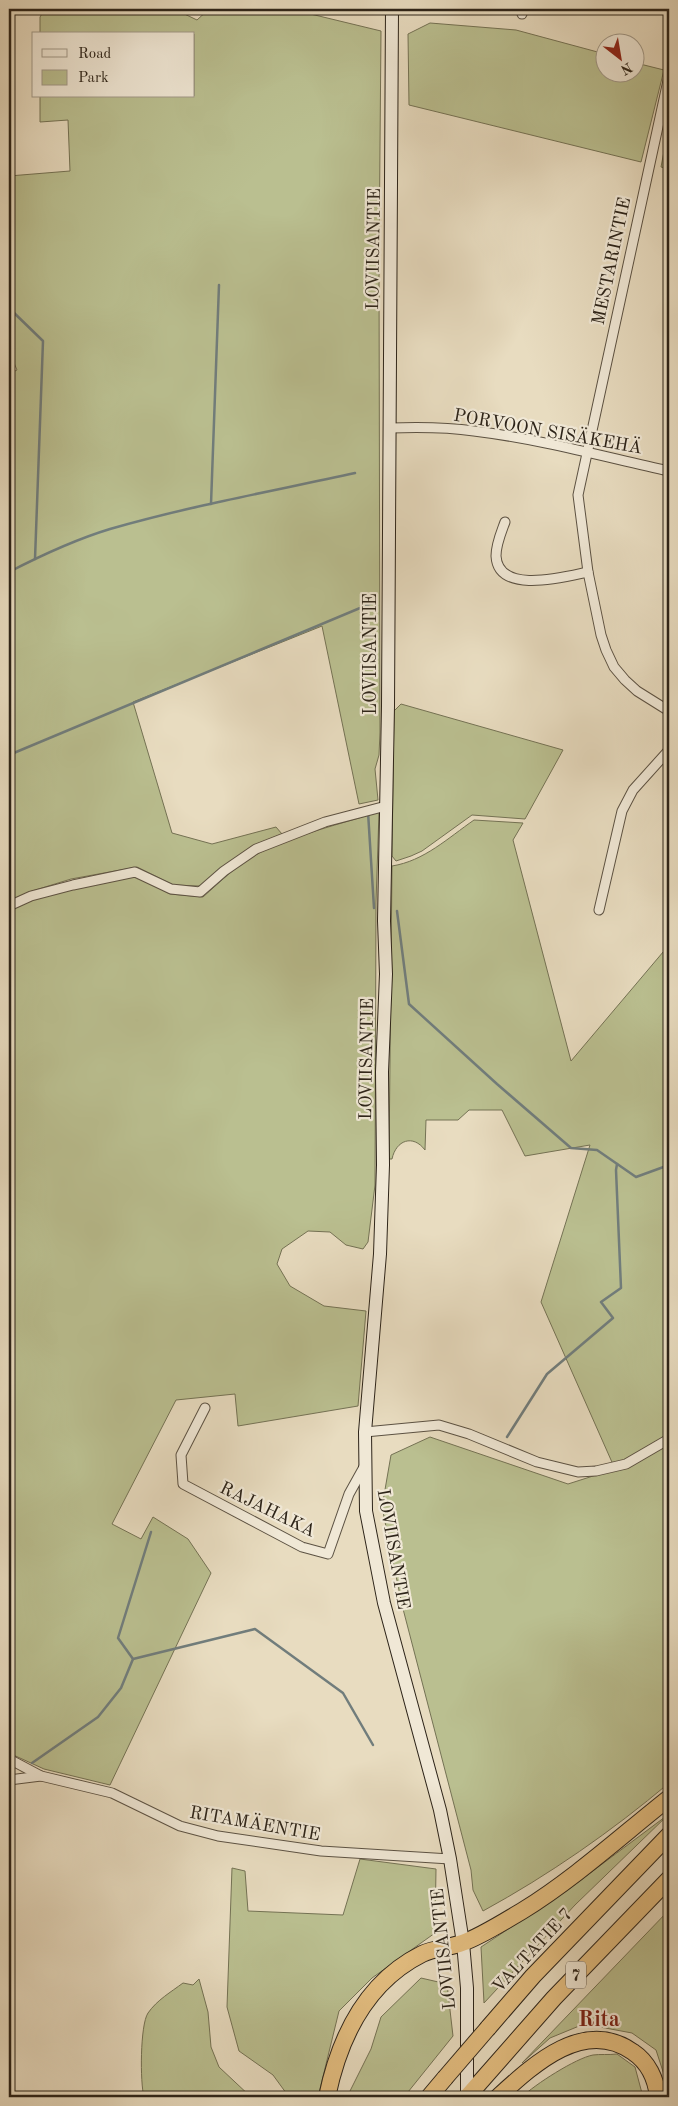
<svg xmlns="http://www.w3.org/2000/svg" width="678" height="2106" font-family="'Old Standard TT',serif">
  <style>
    .green { fill: #babf90; stroke: #747254 }
    .lines { fill: none; stroke-linecap: round; stroke-linejoin: round }
    .stream { stroke: #717d7c; stroke-width: 2.5 }
    .street-casing { stroke: #5c5243; stroke-width: 11 }
    .secondary-casing { stroke: #2d2419; stroke-width: 14 }
    .highway-casing { stroke: #2d2419; stroke-width: 18 }
    .street { stroke: #f0e8d6; stroke-width: 9 }
    .secondary { stroke: #f0e8d6; stroke-width: 12 }
    .highway { stroke: #e4be80; stroke-width: 16 }
    .highway-bridge-casing { stroke: #2d2419; stroke-width: 18; stroke-linecap: butt }
    .highway-bridge { stroke: #e4be80; stroke-width: 16 }
    .labels { text-anchor: middle; stroke-width: 4.5; stroke-linejoin: round; paint-order: stroke }
    .shield { fill: #f0e8d6; stroke: #685f52; stroke-width: 1 }
    .shield-label { font-size: 16px; font-weight: bold; fill: #2d2419 }
    .street-label { font-size: 18px; fill: #2d2419; stroke: #f0e8d6 }
    .district-label { font-size: 22px; font-weight: bold; fill: #7a1f14; stroke: #f0e8d6 }
  </style>
  <rect width="100%" height="100%" fill="#e8dcc0"/>
  <filter id="stains"><feTurbulence type="fractalNoise" baseFrequency=".004" numOctaves="4"/><feColorMatrix values="0 0 0 0 .2 0 0 0 0 .09 0 0 0 0 .02 0 0 0 .5 -.17"/></filter>
  <radialGradient id="worn" r=".72"><stop offset=".6" stop-color="#630" stop-opacity="0"/><stop offset="1" stop-color="#630" stop-opacity=".3"/></radialGradient>
  <g class="green">
    <polygon points="45,9 174,9 197,20 209,9 290,9 381,31 379,264 380,732 379,755 375,769 378,800 359,804 322,626 133,702 172,833 212,844 276,827 282,834 252,846 218,870 200,886 173,885 137,867 71,879 29,892 9,901 9,374 17,370 9,351 9,176 70,171 68,120 40,122 40,96 194,96 194,34 40,34 40,17"/>
    <polygon points="430,23 516,30 605,54 606,72 636,72 636,63 664,70 641,162 409,105 408,34"/>
    <polygon points="669,125 669,169 661,167"/>
    <polygon points="401,704 563,750 525,819 472,815 422,851 411,856 396,861 392,856 394,711"/>
    <path d="M379 812 376 902 375 1185 368 1242 363 1249 346 1245 330 1232 308 1231 282 1249 277 1264 290 1286 324 1306 366 1311 358 1406 238 1426 235 1394 176 1400 112 1524 141 1539 153 1517 188 1539 211 1573 110 1785 44 1769 9 1753V911L35 899 80 887 136 876 170 894 203 897C221 881 239 863 261 852 298 834 340 824 379 812Z"/>
    <path d="M474 820 523 823 513 840 571 1061 669 945V1783C612 1831 549 1875 483 1911L473 1890 471 1870 402 1605 382 1507 391 1455 430 1437 568 1484 615 1469 541 1302 590 1145 525 1156 502 1110H469L458 1120H426L425 1150C413 1134 396 1140 392 1159H389L392 866C424 861 448 838 474 820Z"/>
    <polygon points="669,1814 575,1905 484,2003 481,1947 566,1891"/>
    <polygon points="360,1859 436,1869 435,1933 372,1978 339,2011 318,2097 289,2097 273,2075 239,2051 227,2007 232,1868 245,1871 248,1911 343,1915"/>
    <polygon points="669,1910 669,2090 656,2050 632,2033 584,2024 550,2038 522,2063"/>
    <polygon points="421,1978 447,1984 453,2036 404,2097 347,2097 371,2049 381,2017"/>
    <path d="M199 1979 208 2012 211 2047 219 2067 251 2097H144C140 2083 140 2025 148 2013 157 2000 171 1992 183 1983L193 1985Z"/>
    <path d="M617 2054 635 2067 643 2097H522C534 2085 576 2058 593 2055 600 2054 609 2055 617 2054Z"/>
  </g>
  <g class="lines">
    <g class="stream">
      <polyline points="9,308 43,341 35,559"/>
      <polyline points="211,504 219,285"/>
      <path d="M9 572C40 556 77 539 110 529 190 506 273 491 355 473"/>
      <polyline points="9,727 11,754"/>
      <polyline points="9,755 372,603"/>
      <polyline points="368,812 374,908"/>
      <polyline points="397,911 409,1004 497,1084 571,1148 597,1150 636,1177 669,1165"/>
      <polyline points="507,1437 547,1374 613,1318 601,1302 621,1288 616,1170 617,1164"/>
      <polyline points="133,1659 255,1629 343,1693 373,1745"/>
      <polyline points="32,1763 98,1717 121,1688 133,1659 118,1638 151,1532"/>
      <polyline points="9,1768 10,1768"/>
    </g>
    <defs>
      <g id="street">
        <polyline points="522,9 522,14"/>
        <polyline points="669,76 578,495 588,572 601,635 606,650 614,667 625,680 637,691 669,711"/>
        <path d="M390 428C418 427 446 427 474 431 540 439 605 457 669 471"/>
        <path d="M505 522C501 533 496 544 496 556 498 595 564 577 588 572"/>
        <polyline points="9,906 31,896 73,885 135,872 171,889 200,892 224,871 256,849 325,822 386,806"/>
        <polyline points="599,910 622,811 633,790 669,750"/>
        <polyline points="205,1408 181,1455 183,1484 302,1547 328,1554 349,1494 364,1467"/>
        <polyline points="365,1432 439,1425 469,1434 537,1462 578,1472 596,1471 626,1464 669,1439"/>
        <polyline points="9,1759 41,1776 112,1793 180,1826 218,1836 321,1851 450,1859"/>
        <polyline points="9,1780 41,1776"/>
      </g>
      <polyline id="secondary" points="392,9 388,706 384,921 386,974 382,1072 383,1165 380,1254 365,1432 366,1511 384,1603 440,1810 450,1859 463,1943 467,1988 467,2097"/>
      <g id="highway">
        <polyline points="488,2028 533,1976 669,1835"/>
        <path d="M327 2097C339 2039 366 1982 422 1954 434 1948 449 1948 462 1943 480 1937 505 1921 522 1911 574 1879 621 1836 669 1798"/>
        <polyline points="429,2097 445,2078"/>
        <polyline points="467,2097 554,1998 669,1879"/>
        <path d="M498 2097C533 2065 584 2017 633 2052 648 2062 656 2079 658 2097"/>
      </g>
    </defs>
    <use href="#street" class="street-casing"/>
    <use href="#secondary" class="secondary-casing"/>
    <use href="#highway" class="highway-casing"/>
    <use href="#street" class="street"/>
    <use href="#secondary" class="secondary"/>
    <use href="#highway" class="highway"/>
    <defs>
      <polyline id="highway-bridge" points="445,2078 488,2028"/>
    </defs>
    <use href="#highway-bridge" class="highway-bridge-casing"/>
    <use href="#highway-bridge" class="highway-bridge"/>
  </g>
  <g class="labels">
    <rect class="shield" x="566" y="1961.5" width="20" height="27" rx="4"/>
    <g class="shield-label">
      <text x="576" y="1981">7</text>
    </g>
    <g class="street-label">
      <text transform="translate(373 249) rotate(-89)" y="6">LOVIISANTIE</text>
      <text transform="translate(611 261) rotate(-78)" y="6">MESTARINTIE</text>
      <text transform="translate(548 431) rotate(10)" y="6">PORVOON SISÄKEHÄ</text>
      <text transform="translate(370 654) rotate(-90)" y="6">LOVIISANTIE</text>
      <text transform="translate(366 1059) rotate(-89)" y="6">LOVIISANTIE</text>
      <text transform="translate(268 1509) rotate(26)" y="6">RAJAHAKA</text>
      <text transform="translate(394 1549) rotate(80)" y="6">LOVIISANTIE</text>
      <text transform="translate(255 1823) rotate(10)" y="6">RITAMÄENTIE</text>
      <text transform="translate(443 1949) rotate(-96)" y="6">LOVIISANTIE</text>
      <text transform="translate(532 1950) rotate(-47)" y="6">VALTATIE 7</text>
    </g>
    <g class="district-label">
      <text x="599" y="2026">Rita</text>
    </g>
  </g>
  <rect width="678" height="2106" fill="none" stroke="#e8dcc0" stroke-width="30"/>
  <rect x="10" y="10" width="658" height="2086" fill="none" stroke="#2d2419" stroke-width="2.5"/>
  <rect x="15" y="15" width="648" height="2076" fill="none" stroke="#2d2419"/>
  <rect x="32" y="32" width="162" height="65" fill="#f0e8d6" stroke="#a29a8a"/>
  <rect x="42" y="49" width="25" height="8" fill="#f0e8d6" stroke="#a29a8a"/>
  <text x="78" y="58" font-size="15" fill="#2d2419">Road</text>
  <rect x="42" y="70" width="25" height="15" fill="#babf90" stroke="#a29a8a"/>
  <text x="78" y="82" font-size="15" fill="#2d2419">Park</text>
  <g transform="translate(620 58) rotate(149)"><circle r="24" fill="#f0e8d6" stroke="#a29a8a"/>
  <path d="M0-4L9 19L0 12L-9 19Z" fill="#8f2418"/>
  <text y="-8" font-size="14" font-weight="bold" text-anchor="middle" fill="#2d2419">N</text>
  </g>
  <rect width="100%" height="100%" filter="url(#stains)"/>
  <rect width="100%" height="100%" fill="url(#worn)"/>
</svg>
